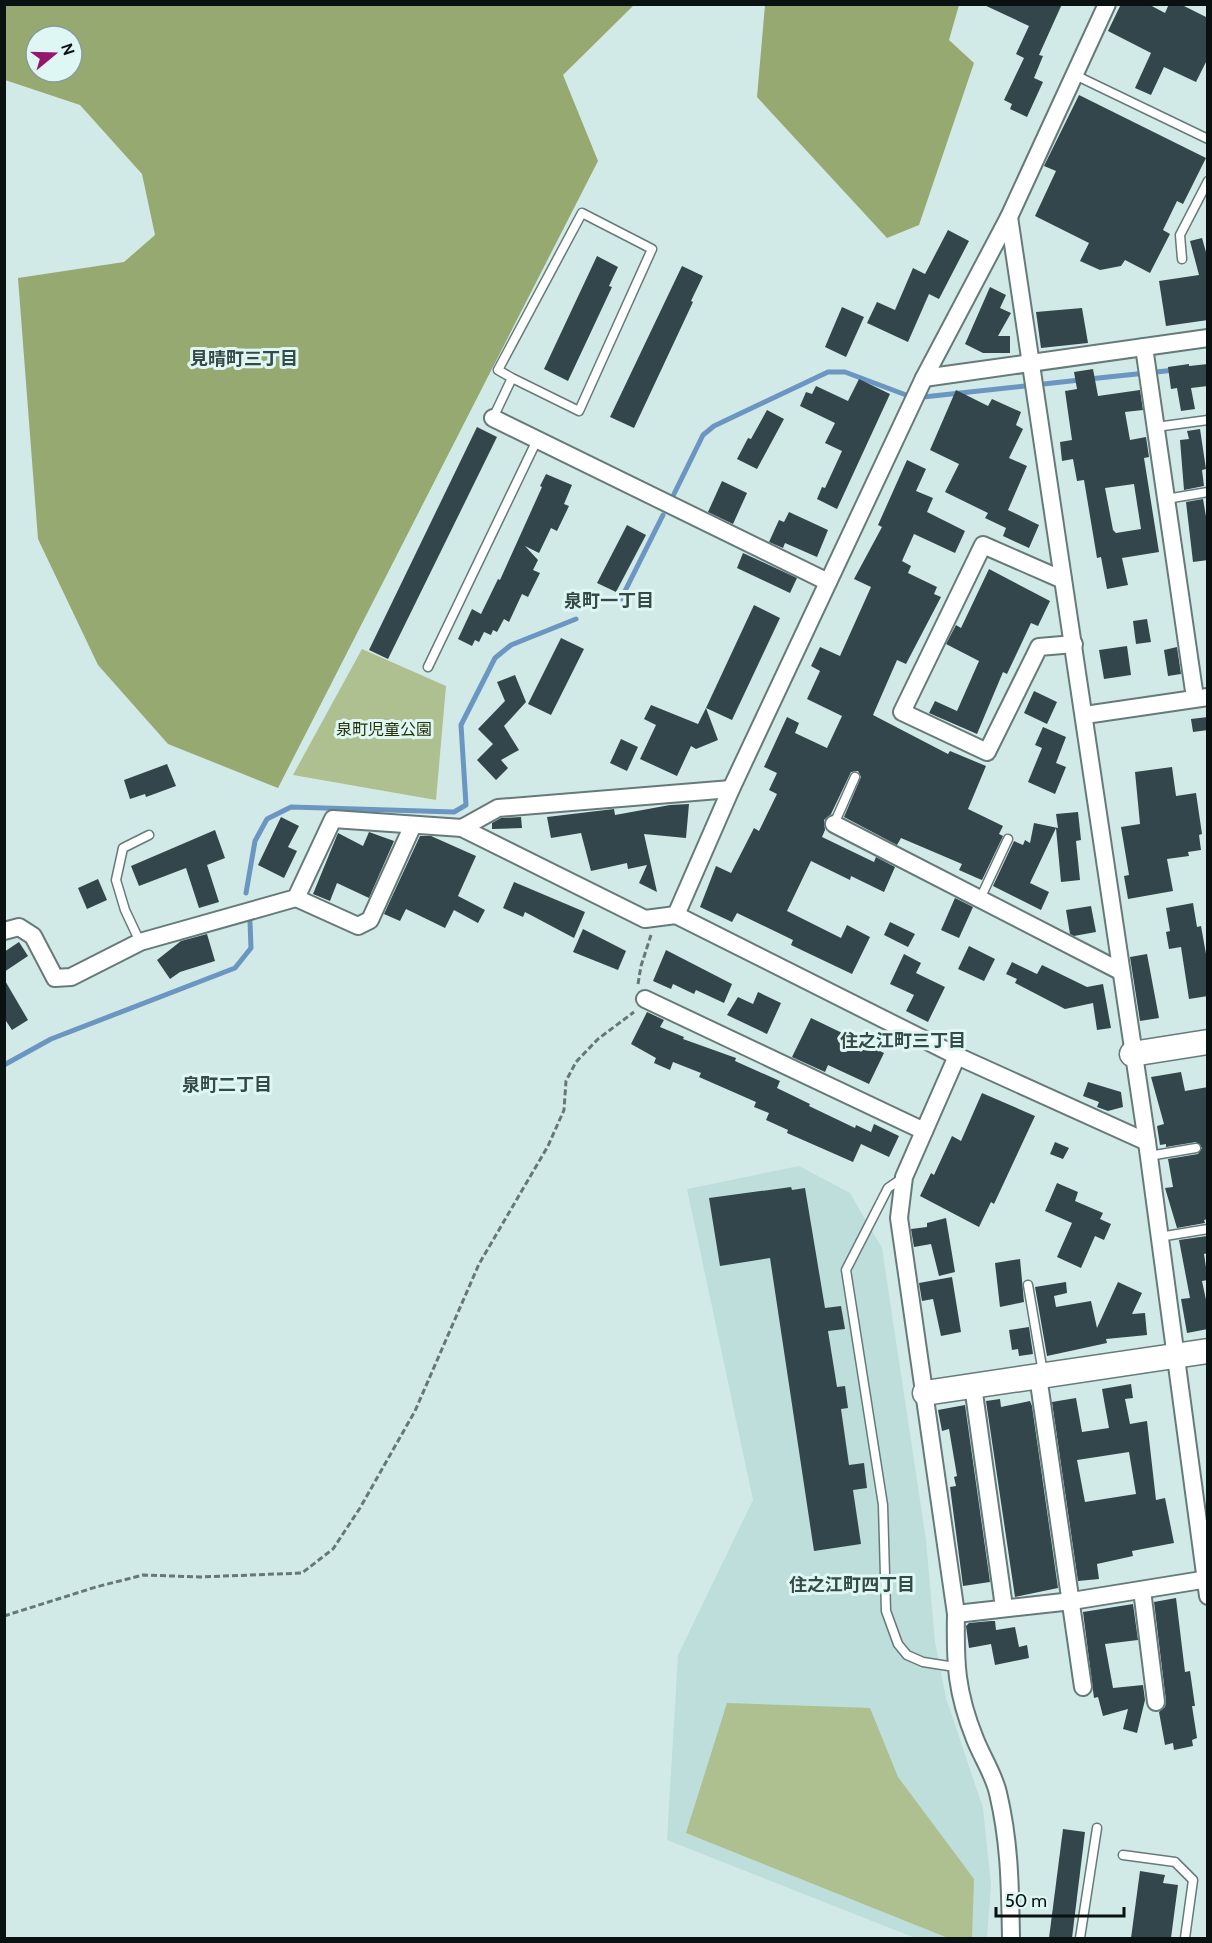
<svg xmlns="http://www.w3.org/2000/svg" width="1212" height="1943" font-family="Cabin,'Noto Sans JP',sans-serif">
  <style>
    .built { fill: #bddeda }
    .green { fill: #aebf90 }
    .forest { fill: #95a971; fill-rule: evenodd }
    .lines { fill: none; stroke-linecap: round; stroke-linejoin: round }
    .stream { stroke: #6b96c2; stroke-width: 5 }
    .building { fill: #33464b; fill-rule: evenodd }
    .lane-casing { stroke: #667b79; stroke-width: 11 }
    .street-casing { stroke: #667b79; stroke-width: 20 }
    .secondary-casing { stroke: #667b79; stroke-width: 27 }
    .path { stroke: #677775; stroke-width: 3; stroke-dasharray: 6 3; stroke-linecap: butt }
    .lane { stroke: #fff; stroke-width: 8 }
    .street { stroke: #fff; stroke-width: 16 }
    .secondary { stroke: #fff; stroke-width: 24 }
    .labels { text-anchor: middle; stroke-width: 6; stroke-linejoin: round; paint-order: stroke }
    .park-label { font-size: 16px; fill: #253105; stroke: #dff7f4 }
    .neighbourhood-label { font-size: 18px; font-weight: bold; fill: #354946; stroke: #dff7f4 }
  </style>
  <rect width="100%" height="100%" fill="#d2eae7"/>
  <polygon class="built" points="799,1166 850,1193 882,1248 926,1540 935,1642 946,1698 983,1808 991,1885 987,1938 915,1938 667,1840 678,1655 753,1500 687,1189"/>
  <g class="green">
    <polygon points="362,649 446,686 436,800 293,775"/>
    <polygon points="727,1703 870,1708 898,1777 974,1879 972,1938 948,1938 686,1833"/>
  </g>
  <g class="forest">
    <path d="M5 4 634 5 563 75 598 161 278 788 168 744 98 665 38 539 18 278 124 262 155 235 142 174 80 105 5 80ZM36 36H72V72H36Z"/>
    <polygon points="765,5 959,5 949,40 974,63 919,225 887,238 757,97"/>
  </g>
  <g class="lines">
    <g class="stream">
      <polyline points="1089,379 1175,370"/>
      <polyline points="674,494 703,435 714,426 828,372 845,372 914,398 1080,380"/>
      <polyline points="621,599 663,515"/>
      <polyline points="246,893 255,841 267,819 291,807 454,812 466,805 461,725 495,658 511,645 576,619"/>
      <polyline points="4,1065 51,1039 235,968 251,948 250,922"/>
    </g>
  </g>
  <g class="building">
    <polygon points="982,4 1062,4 1039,55 1043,56 1034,78 1043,82 1027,117 1010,109 1012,104 1004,100 1024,58 1016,54 1029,26"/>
    <polygon points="1121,4 1148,4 1165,13 1169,4 1180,4 1208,18 1208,58 1196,82 1164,67 1151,95 1135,88 1151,53 1108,31"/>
    <polygon points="1079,95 1206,158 1183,204 1177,201 1163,230 1170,234 1150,273 1125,260 1121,266 1100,270 1080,261 1089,243 1035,216 1056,171 1044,166"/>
    <polygon points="948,230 969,241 939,299 929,294 908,342 867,323 877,302 895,310 913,268 925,274"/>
    <polygon points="1202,238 1208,259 1208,320 1166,326 1159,281 1199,275 1190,241"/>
    <polygon points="597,256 618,267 609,286 612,287 568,381 544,369"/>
    <polygon points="682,266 703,276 691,301 693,302 634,428 610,417"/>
    <polygon points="990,287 1006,295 1000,308 1011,313 998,336 1010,336 1010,353 983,353 965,344"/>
    <polygon points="842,307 864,317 846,357 825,347"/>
    <polygon points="1082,308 1088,343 1041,348 1036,312"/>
    <polygon points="1189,364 1189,366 1208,364 1208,386 1191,388 1195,409 1181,411 1177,388 1171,389 1168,367"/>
    <path d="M1093 369 1098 396 1140 390 1143 410 1125 412 1130 440 1146 437 1149 457 1144 458 1159 552 1122 558 1128 585 1107 589 1101 557 1097 558 1084 480 1077 481 1073 459 1062 461 1060 442 1072 440 1065 391 1077 389 1074 372ZM1134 484 1141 529 1116 533 1113 530 1105 488Z"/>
    <polygon points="859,379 890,394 837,509 817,499 822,487 825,488 842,451 825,443 835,423 800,406 806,392 812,394 816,386 848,401"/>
    <polygon points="956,390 988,406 992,399 1021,412 1016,425 1023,429 1009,458 1027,466 1008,510 1039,525 1029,548 1003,536 1006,528 985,518 988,513 945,492 959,464 930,450"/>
    <polygon points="767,410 784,419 757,469 737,459 748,438 751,439"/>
    <polygon points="477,427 497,437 388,659 369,650"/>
    <polygon points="1200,429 1206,469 1202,470 1204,486 1184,490 1180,440 1189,439 1187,431"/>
    <polygon points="907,460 926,469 916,491 933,498 927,512 965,531 955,553 914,534 902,561 911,566 908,573 937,587 934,594 941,597 906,664 897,660 873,715 948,754 950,751 986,766 968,809 1003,826 999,834 1003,836 982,880 977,878 959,870 962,864 901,838 897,845 844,817 861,777 858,771 851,772 831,814 824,820 825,830 822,837 874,862 876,857 895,867 884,892 851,876 850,880 811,861 787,911 841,938 847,925 870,937 852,974 791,945 793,940 737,913 732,922 700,907 716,866 731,873 754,828 759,831 777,794 769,790 777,773 764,767 787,717 799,723 795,733 827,748 842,716 807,699 820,671 811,666 820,647 840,656 871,587 854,579 882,527 878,525"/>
    <polygon points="546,474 572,485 564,504 569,506 557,531 551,528 539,553 525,546 538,560 533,570 540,573 528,597 522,594 509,622 504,619 497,632 493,630 491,635 484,632 479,642 475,640 472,646 458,639 472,609 481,614 498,579 500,580 542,487 540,486"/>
    <polygon points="722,481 747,493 733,524 708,512"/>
    <polygon points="1203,499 1208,528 1208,560 1193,562 1186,502"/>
    <polygon points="789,512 828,530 817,557 785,543 783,548 769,542 779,520 784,522"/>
    <polygon points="627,525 646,535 616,592 597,583"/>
    <polygon points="743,553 797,578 790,593 737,568"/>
    <polygon points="989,569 1050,601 1038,626 1031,623 1007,674 1003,672 977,734 929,713 935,701 957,711 979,661 946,644 956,625 961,628"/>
    <polygon points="754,605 780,618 732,720 706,708"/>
    <polygon points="1147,619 1151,642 1136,644 1133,621"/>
    <polygon points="561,638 584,649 551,715 528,704"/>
    <polygon points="1127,646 1131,675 1104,679 1099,650"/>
    <polygon points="1177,647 1181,674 1168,676 1164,650"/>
    <polygon points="515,675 526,702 504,726 519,750 501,760 508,768 496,780 477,760 493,744 478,729 505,701 497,682"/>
    <polygon points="1034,691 1057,702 1047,724 1024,713"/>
    <polygon points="651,705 698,724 706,708 718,740 696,749 691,746 677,776 640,759 656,725 644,719"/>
    <polygon points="1208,717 1208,730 1193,732 1191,719"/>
    <polygon points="1043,727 1066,737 1056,763 1066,767 1055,794 1028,782 1042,748 1035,745"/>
    <polygon points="621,739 638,747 627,771 610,763"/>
    <polygon points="167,764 176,786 146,797 145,794 130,799 124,780"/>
    <polygon points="1172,767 1176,796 1196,793 1202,834 1199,835 1201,850 1188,852 1189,856 1167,859 1173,891 1128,899 1124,876 1129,875 1121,827 1140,824 1135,772"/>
    <polygon points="689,804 686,838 644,834 657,892 639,883 647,865 628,869 627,863 591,871 581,833 551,838 547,817 614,809 615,815 670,805"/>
    <polygon points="1078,812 1081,840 1076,841 1080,880 1061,882 1056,828 1030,883 1049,892 1041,910 993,886 1014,841 1023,845 1025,840 1030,843 1034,823 1058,828 1056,814"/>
    <polygon points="281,817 299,826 288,847 297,851 284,878 258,865"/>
    <polygon points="521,817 522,828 492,829 492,823 501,818"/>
    <polygon points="215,830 225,858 207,865 219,902 199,908 186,868 139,886 131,866"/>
    <polygon points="369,832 394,841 369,898 337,883 330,901 313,894 338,833 363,846"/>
    <polygon points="420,836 431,836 476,856 458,896 485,910 478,923 454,910 445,928 406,909 400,921 384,914"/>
    <polygon points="98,879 107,900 87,909 78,888"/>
    <polygon points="514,882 585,912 574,938 525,912 523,917 503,908"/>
    <polygon points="955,898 973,907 959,938 941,930"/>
    <polygon points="1193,903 1197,927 1201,926 1208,965 1208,996 1189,999 1181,947 1169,949 1166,932 1170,931 1166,908"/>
    <polygon points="1091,906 1096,932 1074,936 1070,934 1066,910"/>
    <polygon points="890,922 915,934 908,947 884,935"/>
    <polygon points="583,929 626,951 618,970 573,952"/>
    <polygon points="207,934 215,961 180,972 170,979 157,960 181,941"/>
    <polygon points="19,942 28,956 4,972 4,952"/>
    <polygon points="969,946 995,959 984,981 958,969"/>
    <polygon points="666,950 732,984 724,1003 696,990 694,994 673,984 671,989 653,981"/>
    <polygon points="904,954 921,963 916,973 945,987 928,1022 906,1011 914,995 890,984"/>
    <polygon points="1147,954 1159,1018 1140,1021 1130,957"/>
    <polygon points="1012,962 1037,974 1042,965 1087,987 1103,984 1111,1028 1097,1030 1093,1003 1065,1009 1015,983 1017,979 1006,974"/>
    <polygon points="4,979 28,1020 12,1030 4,1018"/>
    <polygon points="758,992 781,1003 767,1034 727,1015 738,997 753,1004"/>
    <polygon points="647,1012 664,1020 660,1027 684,1037 683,1039 736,1058 735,1061 780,1081 777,1088 810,1104 809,1106 855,1128 856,1125 871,1132 874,1124 899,1136 889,1157 861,1144 853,1162 787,1133 788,1130 766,1120 769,1113 754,1107 756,1102 699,1077 701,1073 673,1062 670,1070 654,1063 656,1058 631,1044"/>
    <polygon points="811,1018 884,1053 869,1084 828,1065 825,1072 792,1057"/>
    <polygon points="1181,1072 1185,1091 1208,1087 1208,1219 1204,1220 1205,1223 1177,1228 1165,1188 1173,1187 1168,1159 1198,1154 1202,1148 1196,1142 1166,1147 1166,1144 1160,1145 1157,1126 1164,1124 1151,1077"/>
    <polygon points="1088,1082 1121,1092 1123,1107 1108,1111 1097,1107 1099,1102 1083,1096"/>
    <polygon points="982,1093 1035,1116 994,1204 991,1202 979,1227 920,1196 931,1173 934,1175 952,1136 961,1141"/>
    <polygon points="1055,1142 1069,1148 1063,1159 1050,1154"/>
    <polygon points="1057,1183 1078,1192 1075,1201 1103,1213 1100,1219 1111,1224 1104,1240 1095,1236 1081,1268 1057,1257 1072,1223 1045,1211"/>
    <polygon points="791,1187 792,1190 805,1188 825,1308 841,1306 845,1329 828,1331 837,1387 845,1386 848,1408 841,1409 849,1465 864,1463 867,1488 853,1490 861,1544 814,1551 770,1258 720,1266 709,1198"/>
    <polygon points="946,1218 955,1272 939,1276 931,1244 914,1247 911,1229 927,1227 927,1223"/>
    <polygon points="1207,1236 1208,1253 1204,1254 1208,1280 1202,1281 1208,1309 1208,1329 1187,1333 1181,1299 1190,1298 1179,1240"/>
    <polygon points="1020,1259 1024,1302 1000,1307 995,1263"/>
    <polygon points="952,1277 961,1332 941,1336 933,1299 922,1301 919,1283"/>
    <polygon points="1066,1282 1067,1293 1054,1296 1056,1307 1091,1301 1097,1328 1118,1282 1142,1293 1132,1314 1145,1313 1147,1335 1106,1339 1107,1343 1047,1356 1035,1287"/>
    <polygon points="1029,1327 1033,1354 1019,1356 1018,1349 1012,1350 1009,1330"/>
    <path d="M1131 1384 1133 1398 1125 1399 1130 1424 1147 1421 1156 1500 1165 1498 1174 1543 1132 1551 1133 1556 1097 1564 1099 1579 1078 1581 1052 1402 1076 1398 1082 1432 1109 1428 1102 1389ZM1129 1452 1136 1494 1085 1502 1077 1460Z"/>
    <polygon points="1000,1399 1001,1407 1030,1401 1032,1406 1058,1588 1015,1597 986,1401"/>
    <polygon points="965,1405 990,1582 963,1586 950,1487 956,1486 954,1477 957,1476 949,1429 942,1431 938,1410"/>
    <polygon points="1176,1598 1185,1672 1190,1671 1195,1706 1192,1706 1197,1738 1192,1740 1193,1746 1174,1750 1173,1743 1165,1745 1159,1712 1165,1707 1166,1701 1154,1602"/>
    <polygon points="1133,1604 1138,1640 1105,1644 1113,1688 1143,1685 1145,1700 1137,1733 1123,1729 1128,1709 1103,1716 1098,1697 1094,1698 1083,1612"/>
    <polygon points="991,1621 995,1621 996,1630 1015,1627 1019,1647 1027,1645 1029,1658 995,1665 991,1644 969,1648 966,1626 969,1623"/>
    <polygon points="1063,1829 1085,1832 1072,1938 1049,1938"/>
    <polygon points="1140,1871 1165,1875 1163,1883 1178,1885 1171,1938 1131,1938"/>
  </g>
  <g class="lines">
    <defs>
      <g id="lane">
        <polyline points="1075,75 1208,139"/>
        <polyline points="1182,259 1180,235 1208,181"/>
        <polyline points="493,418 512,378 579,411 652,249 582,213 498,370 512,378"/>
        <polyline points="1156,427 1208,420"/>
        <polyline points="1166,499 1208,492"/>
        <polyline points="428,667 537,440"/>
        <polyline points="834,824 855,777"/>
        <polyline points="980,899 1008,839"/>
        <polyline points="140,942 125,910 116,880 123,848 149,835"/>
        <polyline points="1149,1156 1196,1148"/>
        <polyline points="904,1177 888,1188 846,1270 883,1505 886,1611 898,1644 907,1655 923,1662 955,1667"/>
        <polyline points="1159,1237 1208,1229"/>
        <polyline points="1028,1285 1043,1373"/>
        <polyline points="1123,1855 1175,1862 1193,1880 1185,1938"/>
        <polyline points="1080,1938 1097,1828"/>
      </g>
      <g id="street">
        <polyline points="1009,217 1147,1142 1208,1596"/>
        <polyline points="1144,347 1195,698"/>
        <polyline points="924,378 1208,338"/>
        <polyline points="493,418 828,582"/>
        <polyline points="1063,580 983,545 902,712 987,752 1039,647 1074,644"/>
        <polyline points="1085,715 1208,697"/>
        <polyline points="834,824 1120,971"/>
        <polyline points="462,828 645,919 676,915 957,1056 1147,1142"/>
        <polyline points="296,898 358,926 370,920 413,825"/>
        <polyline points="676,915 731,789 924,378 1009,217 1107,4"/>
        <polyline points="4,931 19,927 33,936 55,978 71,977 140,942 296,898 333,819 462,828 498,808 731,789"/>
        <polyline points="645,999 924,1131"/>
        <path d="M957 1056 904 1177 899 1218 956 1614C955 1663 956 1692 975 1739 982 1757 994 1775 998 1793 1010 1844 1010 1887 1011 1938"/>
        <polyline points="1038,1376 1083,1687"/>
        <polyline points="973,1386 1004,1607"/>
        <polyline points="1142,1590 1156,1702"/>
        <polyline points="956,1614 1072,1601 1208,1579"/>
      </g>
      <g id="secondary">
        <polyline points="1132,1054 1208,1042"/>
        <polyline points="925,1393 1208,1351"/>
      </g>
    </defs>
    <use href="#lane" class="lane-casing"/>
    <use href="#street" class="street-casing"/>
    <use href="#secondary" class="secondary-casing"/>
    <g class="path">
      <polyline points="638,984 641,966 651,935"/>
      <polyline points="4,1616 96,1587 143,1575 200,1577 302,1573 333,1549 360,1508 415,1411 479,1264 548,1146 564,1110 566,1081 576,1062 598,1039 634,1012"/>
    </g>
    <use href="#lane" class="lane"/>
    <use href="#street" class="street"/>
    <use href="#secondary" class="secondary"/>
  </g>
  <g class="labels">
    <g class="park-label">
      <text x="384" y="735">泉町児童公園</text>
    </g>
    <g class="neighbourhood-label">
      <text x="244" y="365">見晴町三丁目</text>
      <text x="609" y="607">泉町一丁目</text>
      <text x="903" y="1047">住之江町三丁目</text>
      <text x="227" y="1091">泉町二丁目</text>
      <text x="852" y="1591">住之江町四丁目</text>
    </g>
  </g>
  <rect width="1212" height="1943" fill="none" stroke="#0a1211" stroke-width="12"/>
  <g transform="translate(54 54) rotate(71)"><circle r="28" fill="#dff7f4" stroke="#8a9b99" stroke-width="1.5"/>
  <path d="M0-4.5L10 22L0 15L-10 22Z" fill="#96156e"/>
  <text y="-9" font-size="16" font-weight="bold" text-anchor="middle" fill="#0a1211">N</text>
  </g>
  <path d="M996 1907v9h128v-9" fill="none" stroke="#0a1211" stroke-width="3"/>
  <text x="1005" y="1907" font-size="18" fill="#0a1211" stroke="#dff7f4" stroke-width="4.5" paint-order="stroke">50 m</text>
</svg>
